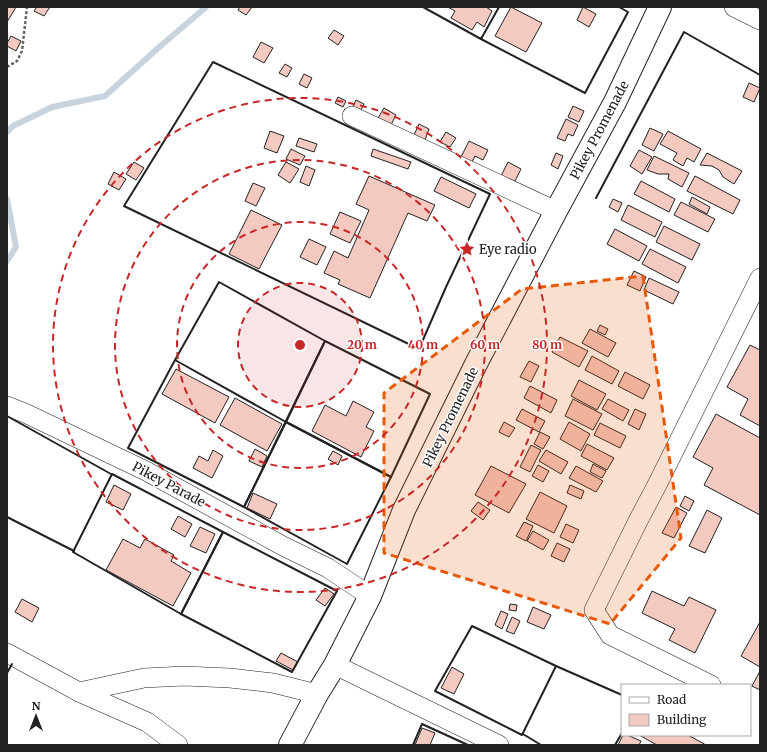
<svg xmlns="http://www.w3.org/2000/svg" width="767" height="752" font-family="Merriweather,serif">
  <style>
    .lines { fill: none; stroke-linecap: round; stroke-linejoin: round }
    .stream { stroke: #c7d3dd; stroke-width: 6 }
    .building { fill: #f3c9c0; stroke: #222 }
    .minor-casing { stroke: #222; stroke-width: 20 }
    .tertiary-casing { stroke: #222; stroke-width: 24 }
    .path { stroke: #646464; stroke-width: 2.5; stroke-dasharray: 3 2; stroke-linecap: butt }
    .minor { stroke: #fff; stroke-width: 19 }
    .tertiary { stroke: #fff; stroke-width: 22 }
    .wall { stroke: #222; stroke-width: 2 }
    .marked { fill: #e8590c; fill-opacity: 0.2; stroke: #e8590c; stroke-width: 3; stroke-dasharray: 8 5; stroke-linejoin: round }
    .ring { fill: none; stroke: #c62828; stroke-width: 2; stroke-dasharray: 7 5 }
    .labels { text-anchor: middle; stroke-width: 3; stroke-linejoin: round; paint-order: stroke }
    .street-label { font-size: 13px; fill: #222; stroke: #fff }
    .poi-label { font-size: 13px; fill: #222; stroke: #fff; text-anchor: start }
    .centre { fill: #c62828; stroke: #fff; stroke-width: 2 }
    .ring-label { font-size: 12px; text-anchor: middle; font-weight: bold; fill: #c62828; stroke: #fff; stroke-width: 3; stroke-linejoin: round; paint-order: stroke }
  </style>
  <rect width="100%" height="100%" fill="#fff"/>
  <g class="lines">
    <g class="stream">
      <polyline points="7,132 13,126 52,107 105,96 157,49 206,7"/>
      <polyline points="7,199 16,247 7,261"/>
    </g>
  </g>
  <g class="building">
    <polygon points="7,7 16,7 7,22"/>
    <polygon points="37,7 50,7 44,16 34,11"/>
    <polygon points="240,7 252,7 246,15 238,10"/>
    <polygon points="448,7 486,7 492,11 484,27 477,22 472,30 451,18 455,11"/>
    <polygon points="511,7 542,23 526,52 495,36"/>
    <polygon points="583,7 596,14 589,27 577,20"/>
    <polygon points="334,30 344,36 338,45 328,38"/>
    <polygon points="11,36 21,41 16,51 7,46 7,43"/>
    <polygon points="261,42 273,48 264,63 253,57"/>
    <polygon points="285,64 292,68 287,77 279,73"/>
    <polygon points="304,74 312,78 307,88 299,84"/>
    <polygon points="749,83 760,88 754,102 743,97"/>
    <polygon points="338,97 346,101 343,107 335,103"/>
    <polygon points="356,100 364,104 360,112 352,108"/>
    <polygon points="573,106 584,111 579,122 568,117"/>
    <polygon points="384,108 396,115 391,125 378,118"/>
    <polygon points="566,119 578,125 573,136 568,134 565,141 557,138"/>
    <polygon points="419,124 429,129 425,140 414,135"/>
    <polygon points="650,128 663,134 654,151 642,145"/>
    <polygon points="270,131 284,136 277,153 264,148"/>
    <polygon points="668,131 701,149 694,162 687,158 683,166 673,160 677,153 660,144"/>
    <polygon points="446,132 456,138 450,147 440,142"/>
    <polygon points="299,138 317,144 314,152 296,146"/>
    <polygon points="469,141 488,150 483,160 475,156 470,166 459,161"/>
    <polygon points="291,149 305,156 300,165 286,159"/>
    <polygon points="373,149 411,162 408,169 371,156"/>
    <polygon points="639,150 652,157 642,174 630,166"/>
    <polygon points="556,153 563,156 558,169 551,165"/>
    <polygon points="707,153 742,171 734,184 723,177 719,170 712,166 700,165"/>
    <polygon points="654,156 689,173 682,187 668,179 669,174 658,174 647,170"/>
    <polygon points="134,162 144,168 136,180 126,174"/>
    <polygon points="286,162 299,169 290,183 278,175"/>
    <polygon points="508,162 521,169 514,183 501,176"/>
    <polygon points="306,166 315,170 309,186 300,182"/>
    <polygon points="114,172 126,179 119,190 108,184"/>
    <polygon points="369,176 435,205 427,221 408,213 370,298 338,284 340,280 324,273 334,251 348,258 369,210 356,204"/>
    <polygon points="695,176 740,200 733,214 687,191"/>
    <polygon points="441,177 476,194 469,208 434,191"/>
    <polygon points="641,181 675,199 669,212 634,194"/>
    <polygon points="253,183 265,188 256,206 245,201"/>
    <polygon points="692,197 710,207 707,214 689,204"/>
    <polygon points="613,199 622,203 618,212 609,207"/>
    <polygon points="681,202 715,219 708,232 674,215"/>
    <polygon points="628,205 662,222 655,237 621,220"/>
    <polygon points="251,210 282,225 259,269 229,254"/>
    <polygon points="340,212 361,221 350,243 330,234"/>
    <polygon points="664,226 700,244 692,260 656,242"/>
    <polygon points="615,229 647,246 639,261 607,244"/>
    <polygon points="309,239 326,247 317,265 300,257"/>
    <polygon points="650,249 686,267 678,283 642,264"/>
    <polygon points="634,271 646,277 640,291 627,285"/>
    <polygon points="649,278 679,292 673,304 644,290"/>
    <polygon points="600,325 608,329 605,335 597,331"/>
    <polygon points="590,329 616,343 608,357 582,343"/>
    <polygon points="560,337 588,351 579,367 552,352"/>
    <polygon points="750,345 760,350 760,426 740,415 748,399 727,387"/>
    <polygon points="592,356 619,371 612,384 585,370"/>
    <polygon points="529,361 539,366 531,382 520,377"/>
    <polygon points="176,369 229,397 215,423 162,394"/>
    <polygon points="625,372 650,385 643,399 618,386"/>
    <polygon points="579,380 606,394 597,410 571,396"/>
    <polygon points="530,386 557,400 551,413 524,398"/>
    <polygon points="235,398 282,424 267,451 220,425"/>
    <polygon points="573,399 602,414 593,430 565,416"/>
    <polygon points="608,399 629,410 623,421 602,409"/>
    <polygon points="353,401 374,412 366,427 374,431 361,457 312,431 325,405 346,416"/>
    <polygon points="522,409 545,421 539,432 516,420"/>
    <polygon points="635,409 646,414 639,430 628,424"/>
    <polygon points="716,414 760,438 760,515 704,485 713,468 693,457"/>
    <polygon points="504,422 515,428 509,437 499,432"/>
    <polygon points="569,422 590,434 581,451 560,439"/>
    <polygon points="600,423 626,436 620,448 594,435"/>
    <polygon points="540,432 550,437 543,449 534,444"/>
    <polygon points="587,444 614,458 607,470 581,456"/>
    <polygon points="531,445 541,450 530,472 520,467"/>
    <polygon points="255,449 267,456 262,467 249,461"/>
    <polygon points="213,450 223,456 212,478 193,468 199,456 208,461"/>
    <polygon points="546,450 568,462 561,474 539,461"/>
    <polygon points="333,451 342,456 338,465 328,459"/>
    <polygon points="593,464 606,471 602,478 590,472"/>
    <polygon points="538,465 549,471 543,482 532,476"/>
    <polygon points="491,466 526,484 509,513 475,495"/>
    <polygon points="576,466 603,481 596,492 569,478"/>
    <polygon points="114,485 131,494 123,510 106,502"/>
    <polygon points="570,485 584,491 581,499 567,493"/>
    <polygon points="540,492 567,506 554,533 526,519"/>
    <polygon points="253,493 277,504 270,519 247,508"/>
    <polygon points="685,496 694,501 689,511 680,506"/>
    <polygon points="478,502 490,510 483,520 471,511"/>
    <polygon points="676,507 687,513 674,538 662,533"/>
    <polygon points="707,510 722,518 705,553 689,546"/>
    <polygon points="178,516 192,524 185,537 171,529"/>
    <polygon points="524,522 533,526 526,541 516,536"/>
    <polygon points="566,524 579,530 573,543 560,537"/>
    <polygon points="200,527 215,534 206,553 190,546"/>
    <polygon points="533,531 549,540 543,550 527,541"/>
    <polygon points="123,539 140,548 145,539 174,555 171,561 191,573 173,606 106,570"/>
    <polygon points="557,543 570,549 564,562 551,556"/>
    <polygon points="325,588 334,594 325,606 316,600"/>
    <polygon points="652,591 684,606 689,597 716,610 695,653 669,640 675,629 642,613"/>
    <polygon points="22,599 39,608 32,622 15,612"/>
    <polygon points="510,604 517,605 516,611 509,610"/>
    <polygon points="533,607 551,615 544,629 527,622"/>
    <polygon points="501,611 508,614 502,629 495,625"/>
    <polygon points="512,617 520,621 514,634 506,631"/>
    <polygon points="760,622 760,667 741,656"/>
    <polygon points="281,653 298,662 293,670 276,661"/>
    <polygon points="452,667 464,674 454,694 441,688"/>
    <polygon points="760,671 760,690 752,686"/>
    <polygon points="422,728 435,733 430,745 415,745"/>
    <polygon points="623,735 627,735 641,741 639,745 618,745"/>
    <polygon points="639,735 688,735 706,745 657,745"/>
  </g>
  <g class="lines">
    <defs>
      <g id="minor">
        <polyline points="734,7 760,20"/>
        <polyline points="352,116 556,211"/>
        <polyline points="7,406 25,413 146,471 283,546 328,568 370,596"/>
        <polyline points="7,653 79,692 144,678 184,676 230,678 273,683 317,694"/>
        <polyline points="335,665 499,745"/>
        <polyline points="711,685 610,635 594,610 639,519 657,485 760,278"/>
        <polyline points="79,692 147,722 178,745"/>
      </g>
      <polyline id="tertiary" points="290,745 317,694 335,665 370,596 404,510 477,362 556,211 615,102 660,7"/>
    </defs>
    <use href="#minor" class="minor-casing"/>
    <use href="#tertiary" class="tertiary-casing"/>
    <polyline class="path" points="7,67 17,61 22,51 27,7"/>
    <use href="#minor" class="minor"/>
    <use href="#tertiary" class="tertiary"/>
    <g class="wall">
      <polyline points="423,7 481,39 482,37"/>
      <polyline points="499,7 481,39 585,93 628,12 619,7"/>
      <polygon points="213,62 490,194 446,287 419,349 124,206"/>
      <polyline points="596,198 684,32 760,75"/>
      <polygon points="325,341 430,394 391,477 286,422"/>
      <polyline points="7,416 111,474"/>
      <polyline points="286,422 175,360 219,282 325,341 244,507 128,448 175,360 286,422"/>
      <polygon points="286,422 391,477 347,564 244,507"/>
      <polygon points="112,474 223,532 181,614 73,552"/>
      <polyline points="7,517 74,551"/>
      <polygon points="223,532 337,591 292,672 181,614"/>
      <polyline points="556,666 522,735 435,691 472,626 556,666 622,695"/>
      <polyline points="7,673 12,664"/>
      <polyline points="523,734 541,745"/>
      <polyline points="413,745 422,724 468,745"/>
      <polyline points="615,745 622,733"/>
    </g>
  </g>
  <path class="marked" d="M643 276 681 538 610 624 384 553V393L522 289Z"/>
  <circle cx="300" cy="345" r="62" fill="#c62828" fill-opacity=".12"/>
  <g class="ring">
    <circle cx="300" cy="345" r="62"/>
    <circle cx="300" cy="345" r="123"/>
    <circle cx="300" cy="345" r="185"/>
    <circle cx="300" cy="345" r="247"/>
  </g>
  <defs>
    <symbol id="sight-bare" viewBox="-9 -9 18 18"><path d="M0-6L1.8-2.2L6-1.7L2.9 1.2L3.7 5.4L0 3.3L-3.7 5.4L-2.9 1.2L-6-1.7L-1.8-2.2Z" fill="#c62828" stroke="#fff" stroke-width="2.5" paint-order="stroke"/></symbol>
  </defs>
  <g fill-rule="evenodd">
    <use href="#sight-bare" x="456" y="238" width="22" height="22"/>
  </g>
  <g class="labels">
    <g class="street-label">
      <text transform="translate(599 130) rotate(-62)" y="5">Pikey Promenade</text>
      <text transform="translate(450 417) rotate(-64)" y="5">Pikey Promenade</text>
      <text transform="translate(169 484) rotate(28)" y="5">Pikey Parade</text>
    </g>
    <g class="poi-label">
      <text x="479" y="254">Eye radio</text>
    </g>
  </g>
  <circle cx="300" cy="345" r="6" class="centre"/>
  <g class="ring-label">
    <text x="362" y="349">20 m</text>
    <text x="423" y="349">40 m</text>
    <text x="485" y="349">60 m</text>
    <text x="547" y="349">80 m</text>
  </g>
  <rect width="767" height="752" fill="none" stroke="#222222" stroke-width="16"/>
  <rect x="621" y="684" width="130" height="52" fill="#ffffff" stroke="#a7a7a7"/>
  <rect x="629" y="697" width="20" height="6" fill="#ffffff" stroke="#a7a7a7"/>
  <text x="657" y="704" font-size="12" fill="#222222">Road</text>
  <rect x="629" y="714" width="20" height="12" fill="#f3c9c0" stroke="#a7a7a7"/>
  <text x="657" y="724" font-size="12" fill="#222222">Building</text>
  <g transform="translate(36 716)" stroke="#ffffff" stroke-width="3" paint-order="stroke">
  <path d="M0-3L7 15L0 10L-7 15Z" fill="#222222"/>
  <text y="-6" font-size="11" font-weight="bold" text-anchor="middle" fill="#222222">N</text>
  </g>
</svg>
